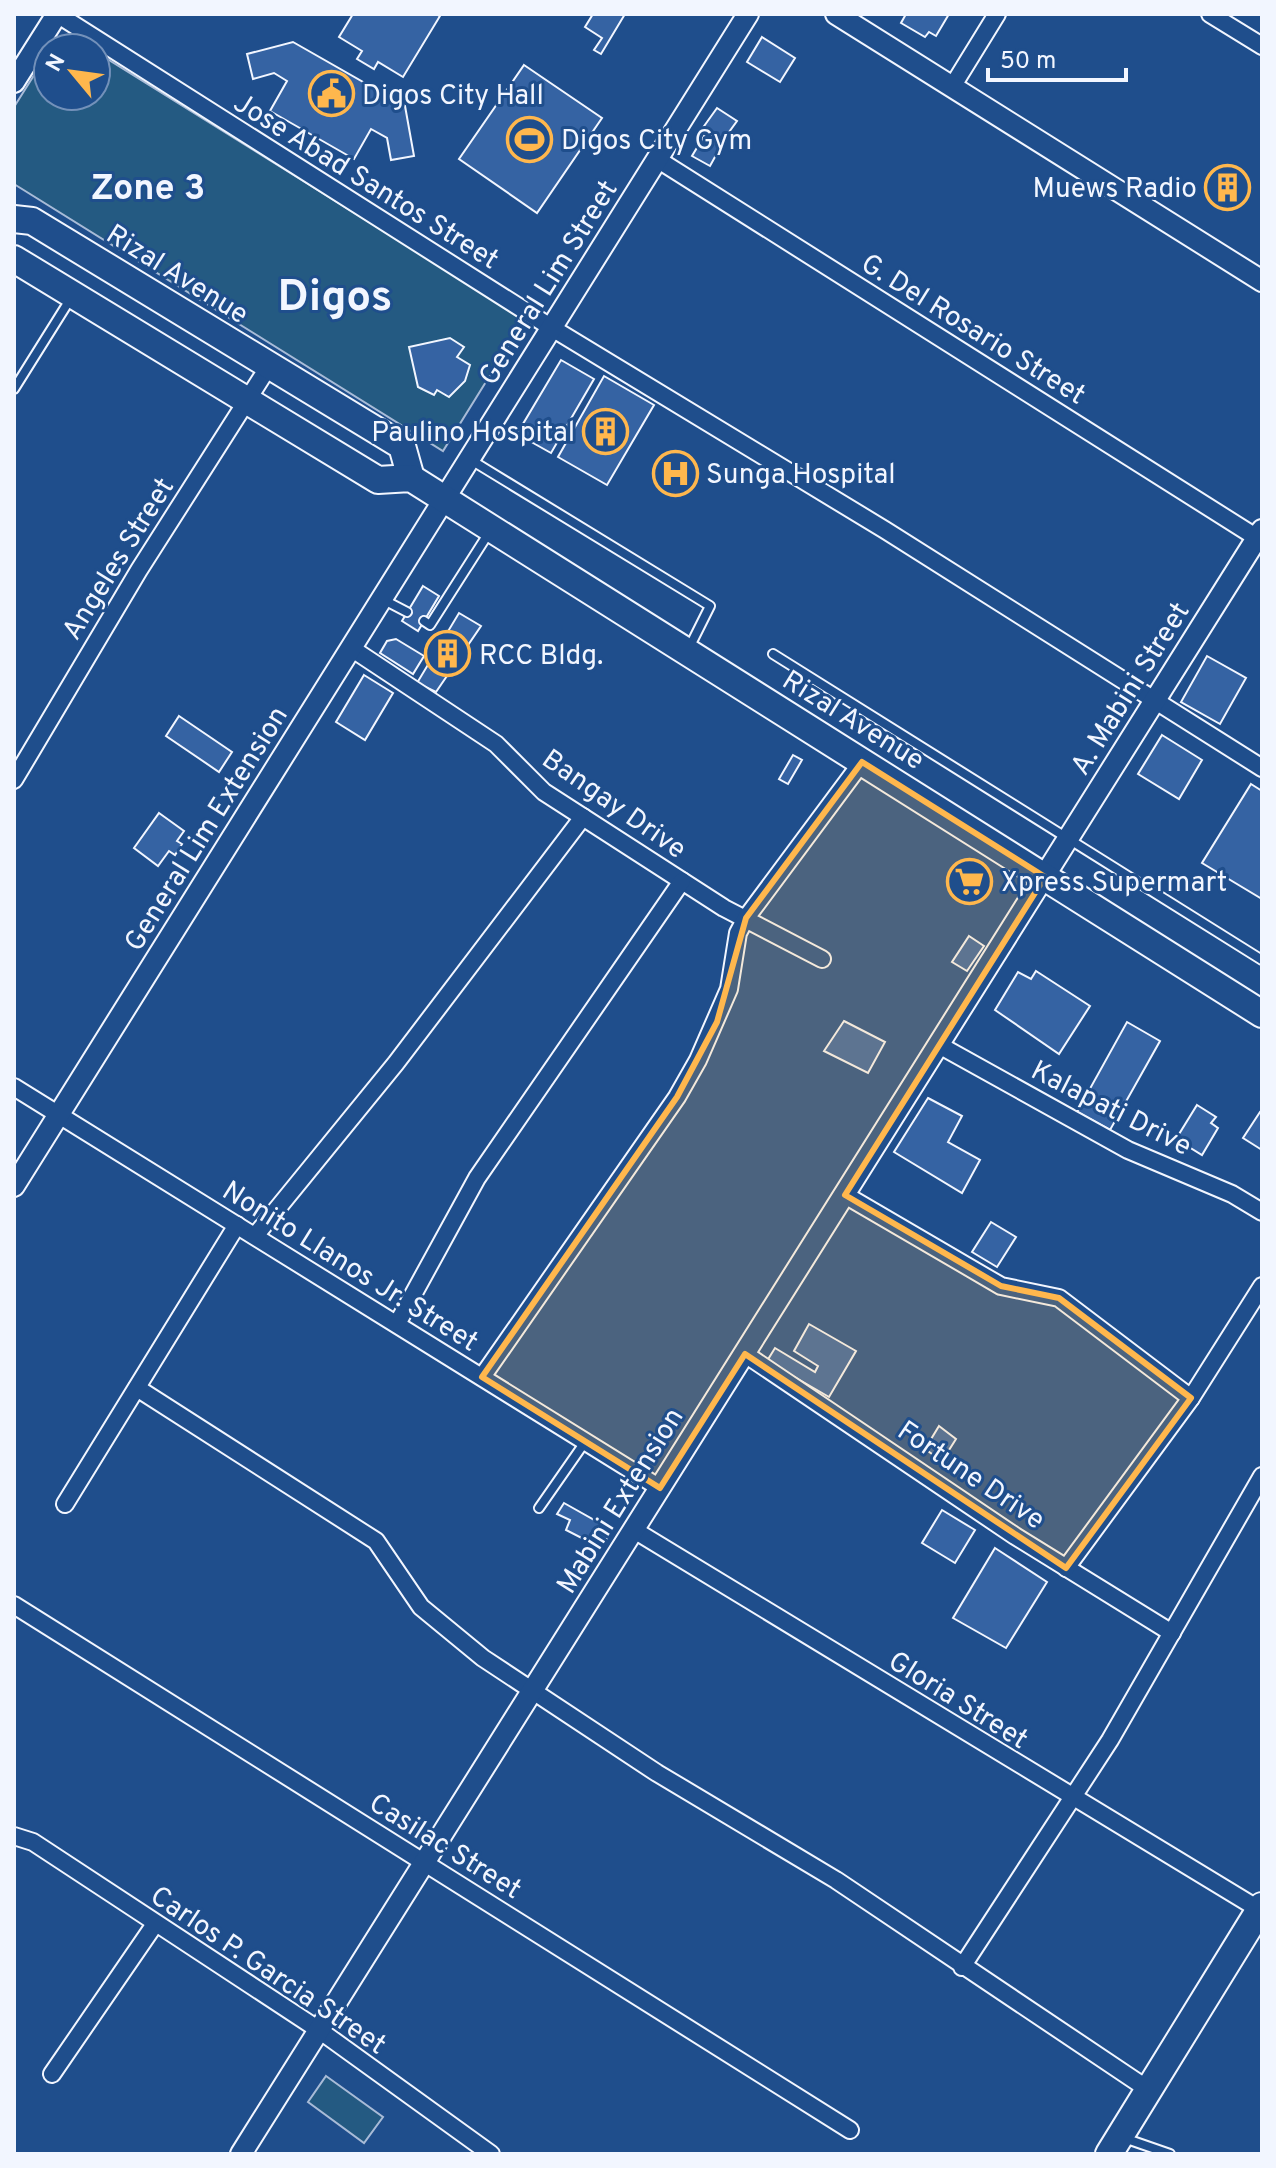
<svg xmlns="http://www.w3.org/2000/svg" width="1276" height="2168" font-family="Overpass,sans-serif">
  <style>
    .green { fill: #245a82; stroke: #a8bbd7; stroke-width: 2 }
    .building { fill: #3563a3; stroke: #f2f6ff; stroke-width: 2 }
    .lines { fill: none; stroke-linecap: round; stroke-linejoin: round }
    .service-casing { stroke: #f2f6ff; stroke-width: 12 }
    .minor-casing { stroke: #f2f6ff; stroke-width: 20 }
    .tertiary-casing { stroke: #f2f6ff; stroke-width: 24 }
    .primary-casing { stroke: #f2f6ff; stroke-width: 30 }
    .service { stroke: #1f4e8c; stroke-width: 8 }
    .minor { stroke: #1f4e8c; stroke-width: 16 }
    .tertiary { stroke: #1f4e8c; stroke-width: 20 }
    .primary { stroke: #1f4e8c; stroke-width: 26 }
    .marked { fill: #ffb74d; fill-opacity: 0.2; stroke: #ffb74d; stroke-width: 6; stroke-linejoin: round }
    .labels { text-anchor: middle; stroke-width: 6; stroke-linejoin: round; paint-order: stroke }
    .poi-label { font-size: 28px; fill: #f2f6ff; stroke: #1f4e8c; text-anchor: start }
    .street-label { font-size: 28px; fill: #f2f6ff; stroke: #1f4e8c }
    .district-label { font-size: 36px; font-weight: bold; fill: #f2f6ff; stroke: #1f4e8c }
    .town-label { font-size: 44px; font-weight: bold; fill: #f2f6ff; stroke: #1f4e8c }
  </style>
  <rect width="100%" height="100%" fill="#1f4e8c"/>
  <g class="green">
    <polygon points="96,52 525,319 443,451 14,184 14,107 48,53 48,96 96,96"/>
    <polygon points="326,2076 383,2117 364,2143 308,2102"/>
  </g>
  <g class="building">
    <polygon points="353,14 436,14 440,16 403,77 378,62 374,69 357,59 362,51 339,37"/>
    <polygon points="593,14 625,14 601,54 594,50 602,38 585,27"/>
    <polygon points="906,14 949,14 936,36 929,32 925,37 901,23"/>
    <polygon points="762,37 795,58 780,82 747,62"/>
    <polygon points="293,42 405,106 414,156 391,160 387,138 371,129 354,159 270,111 287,81 274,73 253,79 247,54"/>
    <polygon points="524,65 602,118 537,213 459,159"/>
    <polygon points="717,108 737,121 721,143 702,129"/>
    <polygon points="704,136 721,146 710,166 692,156"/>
    <polygon points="1228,168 1246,179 1229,207 1210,195"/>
    <polygon points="450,338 464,347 457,357 470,365 465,381 449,397 437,390 434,395 418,387 409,347"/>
    <polygon points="561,360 594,379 551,453 517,434"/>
    <polygon points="604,376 654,405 607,485 558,457"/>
    <polygon points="423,586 439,596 418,631 402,621"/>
    <polygon points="459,613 481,626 436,692 417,683"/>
    <polygon points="396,639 424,656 413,674 380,653 387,641"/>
    <polygon points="1207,656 1246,678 1220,724 1181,702"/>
    <polygon points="364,675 393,693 365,740 336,722"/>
    <polygon points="179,716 232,752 219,772 166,736"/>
    <polygon points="1162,735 1202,760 1179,799 1138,774"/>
    <polygon points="793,755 802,760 788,784 779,779"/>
    <polygon points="1251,784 1262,791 1262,899 1202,863"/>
    <polygon points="159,813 184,831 177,841 182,844 175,855 169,851 158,866 134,848"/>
    <polygon points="969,936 984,946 967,971 952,962"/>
    <polygon points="1036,971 1090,1006 1059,1054 995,1010 1018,972 1031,979"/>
    <polygon points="844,1021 885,1042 868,1073 824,1051"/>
    <polygon points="1127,1022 1160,1041 1110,1130 1077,1112"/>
    <polygon points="928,1098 962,1116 948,1142 980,1160 962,1193 894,1152"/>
    <polygon points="1197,1105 1216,1117 1211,1123 1218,1128 1202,1155 1176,1139"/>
    <polygon points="1260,1112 1262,1113 1262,1150 1243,1138"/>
    <polygon points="991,1222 1016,1237 997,1267 972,1252"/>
    <polygon points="809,1324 856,1351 829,1397 767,1361 775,1348 815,1372 818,1366 794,1351"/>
    <polygon points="939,1426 956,1439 942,1461 925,1449"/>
    <polygon points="564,1503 612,1530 601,1548 566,1530 570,1520 557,1514"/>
    <polygon points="942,1510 975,1530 955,1563 922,1543"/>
    <polygon points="995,1548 1047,1582 1006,1648 953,1618"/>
  </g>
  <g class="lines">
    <defs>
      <g id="service">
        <polyline points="14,389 71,298"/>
        <polyline points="471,460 710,606 689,648"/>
        <polyline points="382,599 407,612"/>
        <polyline points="424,621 430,625 490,531"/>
        <polyline points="773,654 1262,960"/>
        <polyline points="539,1508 585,1442"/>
        <polyline points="1124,2138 1170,2154"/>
      </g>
      <g id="minor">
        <polyline points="57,14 552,328 885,530 1262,768"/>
        <polyline points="1210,14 1262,46"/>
        <polyline points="952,87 997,14"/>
        <polyline points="657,159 1262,541"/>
        <polyline points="351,648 496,744 544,792 724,908 822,959"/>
        <polyline points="14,780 139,570 269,366"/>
        <polyline points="939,1045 1128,1150 1232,1194 1262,1212"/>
        <polyline points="14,1087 660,1488"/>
        <polyline points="845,1195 1001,1286 1059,1298 1191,1398"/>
        <polyline points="255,1236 396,1063 583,817"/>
        <polyline points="397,1324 477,1178 682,881"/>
        <polyline points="745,1354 1015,1536 1172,1633"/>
        <polyline points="482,1377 677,1097 698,1060 729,989 738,933 746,918 862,762"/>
        <polyline points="137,1388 376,1541 421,1607 483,1658 657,1773 836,1880 1149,2090"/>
        <polyline points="65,1504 237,1225"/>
        <polyline points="634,1530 1260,1910"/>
        <polyline points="1066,1568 1191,1398 1262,1286"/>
        <polyline points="14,1605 850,2130"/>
        <polyline points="14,1836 33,1842 319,2030 491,2154"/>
        <polyline points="962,1967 1110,1740 1262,1476"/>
        <polyline points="52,2074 155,1924"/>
      </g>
      <g id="tertiary">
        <polyline points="836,14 1262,281"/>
        <polyline points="14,82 57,14"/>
        <polyline points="14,1186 748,14"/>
        <polyline points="241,2154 1262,530"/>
      </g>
      <g id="primary">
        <polyline points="14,219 32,221 402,446 411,478"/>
        <polyline points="14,259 378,480 411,478 1262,1014"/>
        <polyline points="1109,2154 1262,1906"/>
      </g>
    </defs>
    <use href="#service" class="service-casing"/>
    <use href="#minor" class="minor-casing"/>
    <use href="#tertiary" class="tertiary-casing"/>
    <use href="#primary" class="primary-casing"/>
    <use href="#service" class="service"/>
    <use href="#minor" class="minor"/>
    <use href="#tertiary" class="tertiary"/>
    <use href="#primary" class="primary"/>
  </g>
  <path class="marked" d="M862 762 1045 877 845 1195 1001 1286 1059 1298 1191 1398 1066 1568 745 1354 660 1488 482 1377 677 1097 717 1022 746 918Z"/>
  <defs>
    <symbol id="civic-ring" viewBox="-11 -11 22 22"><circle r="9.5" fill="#1f4e8c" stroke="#ffb74d" stroke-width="1.5"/><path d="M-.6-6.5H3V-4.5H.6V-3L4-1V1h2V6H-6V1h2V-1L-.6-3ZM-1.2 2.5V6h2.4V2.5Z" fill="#ffb74d"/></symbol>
    <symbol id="stadium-ring" viewBox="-11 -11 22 22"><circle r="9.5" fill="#1f4e8c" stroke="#ffb74d" stroke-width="1.5"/><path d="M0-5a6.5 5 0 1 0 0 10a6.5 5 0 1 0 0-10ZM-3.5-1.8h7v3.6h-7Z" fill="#ffb74d"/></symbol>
    <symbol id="building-ring" viewBox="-11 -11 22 22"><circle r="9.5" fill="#1f4e8c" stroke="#ffb74d" stroke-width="1.5"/><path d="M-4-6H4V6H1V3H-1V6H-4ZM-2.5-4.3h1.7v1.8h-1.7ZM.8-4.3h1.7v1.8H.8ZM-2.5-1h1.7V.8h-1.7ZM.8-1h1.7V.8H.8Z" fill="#ffb74d"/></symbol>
    <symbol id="hospital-ring" viewBox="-11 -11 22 22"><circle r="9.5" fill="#1f4e8c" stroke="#ffb74d" stroke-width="1.5"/><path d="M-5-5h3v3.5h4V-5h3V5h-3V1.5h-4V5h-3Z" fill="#ffb74d"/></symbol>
    <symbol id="supermarket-ring" viewBox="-11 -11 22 22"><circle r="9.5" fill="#1f4e8c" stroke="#ffb74d" stroke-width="1.5"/><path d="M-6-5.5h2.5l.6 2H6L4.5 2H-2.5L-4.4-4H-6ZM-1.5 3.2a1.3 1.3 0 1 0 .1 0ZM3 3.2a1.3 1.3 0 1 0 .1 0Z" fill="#ffb74d"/></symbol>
  </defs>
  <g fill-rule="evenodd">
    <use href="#civic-ring" x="306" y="68" width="51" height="51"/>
    <use href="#stadium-ring" x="504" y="114" width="51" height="51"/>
    <use href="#building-ring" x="1202" y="162" width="51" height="51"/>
    <use href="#building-ring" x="580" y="406" width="51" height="51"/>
    <use href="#hospital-ring" x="650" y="448" width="51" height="51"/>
    <use href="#building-ring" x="422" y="628" width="51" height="51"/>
    <use href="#supermarket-ring" x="944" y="856" width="51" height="51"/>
  </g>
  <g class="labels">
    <g class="poi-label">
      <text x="362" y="104">Digos City Hall</text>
      <text x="561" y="149">Digos City Gym</text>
      <text x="1197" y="197" text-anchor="end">Muews Radio</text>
      <text x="575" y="441" text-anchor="end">Paulino Hospital</text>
      <text x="706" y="483">Sunga Hospital</text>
      <text x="479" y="664">RCC Bldg.</text>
      <text x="1001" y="891">Xpress Supermart</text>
    </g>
    <g class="street-label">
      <text transform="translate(367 180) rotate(32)" y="10">Jose Abad Santos Street</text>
      <text transform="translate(178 273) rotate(32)" y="10">Rizal Avenue</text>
      <text transform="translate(547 282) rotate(-58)" y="10">General Lim Street</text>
      <text transform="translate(974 328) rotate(32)" y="10">G. Del Rosario Street</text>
      <text transform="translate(117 558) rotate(-58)" y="10">Angeles Street</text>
      <text transform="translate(1129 688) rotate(-58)" y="10">A. Mabini Street</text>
      <text transform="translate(854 719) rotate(32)" y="10">Rizal Avenue</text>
      <text transform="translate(615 803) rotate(35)" y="10">Bangay Drive</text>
      <text transform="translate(205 828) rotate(-58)" y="10">General Lim Extension</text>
      <text transform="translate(1112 1107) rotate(27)" y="10">Kalapati Drive</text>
      <text transform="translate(351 1265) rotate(32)" y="10">Nonito Llanos Jr. Street</text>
      <text transform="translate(972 1474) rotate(34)" y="10">Fortune Drive</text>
      <text transform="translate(619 1500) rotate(-58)" y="10">Mabini Extension</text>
      <text transform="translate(959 1699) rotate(32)" y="10">Gloria Street</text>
      <text transform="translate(446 1845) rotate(32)" y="10">Casilac Street</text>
      <text transform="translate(269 1969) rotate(34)" y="10">Carlos P. Garcia Street</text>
    </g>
    <g class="district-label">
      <text x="148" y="199">Zone 3</text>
    </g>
    <g class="town-label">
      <text x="335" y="310">Digos</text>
    </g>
  </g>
  <rect width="1276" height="2168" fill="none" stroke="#f2f6ff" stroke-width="32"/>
  <g transform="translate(72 72) rotate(299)"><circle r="38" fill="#1f4e8c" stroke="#7391ba" stroke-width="2"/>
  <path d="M0-6L14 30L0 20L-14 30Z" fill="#ffb74d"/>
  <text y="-12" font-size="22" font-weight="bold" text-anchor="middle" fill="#f2f6ff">N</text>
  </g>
  <path d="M988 68v12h138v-12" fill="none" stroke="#f2f6ff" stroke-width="4"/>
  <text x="1000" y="68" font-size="24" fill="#f2f6ff" stroke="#1f4e8c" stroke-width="6" paint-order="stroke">50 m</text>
</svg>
